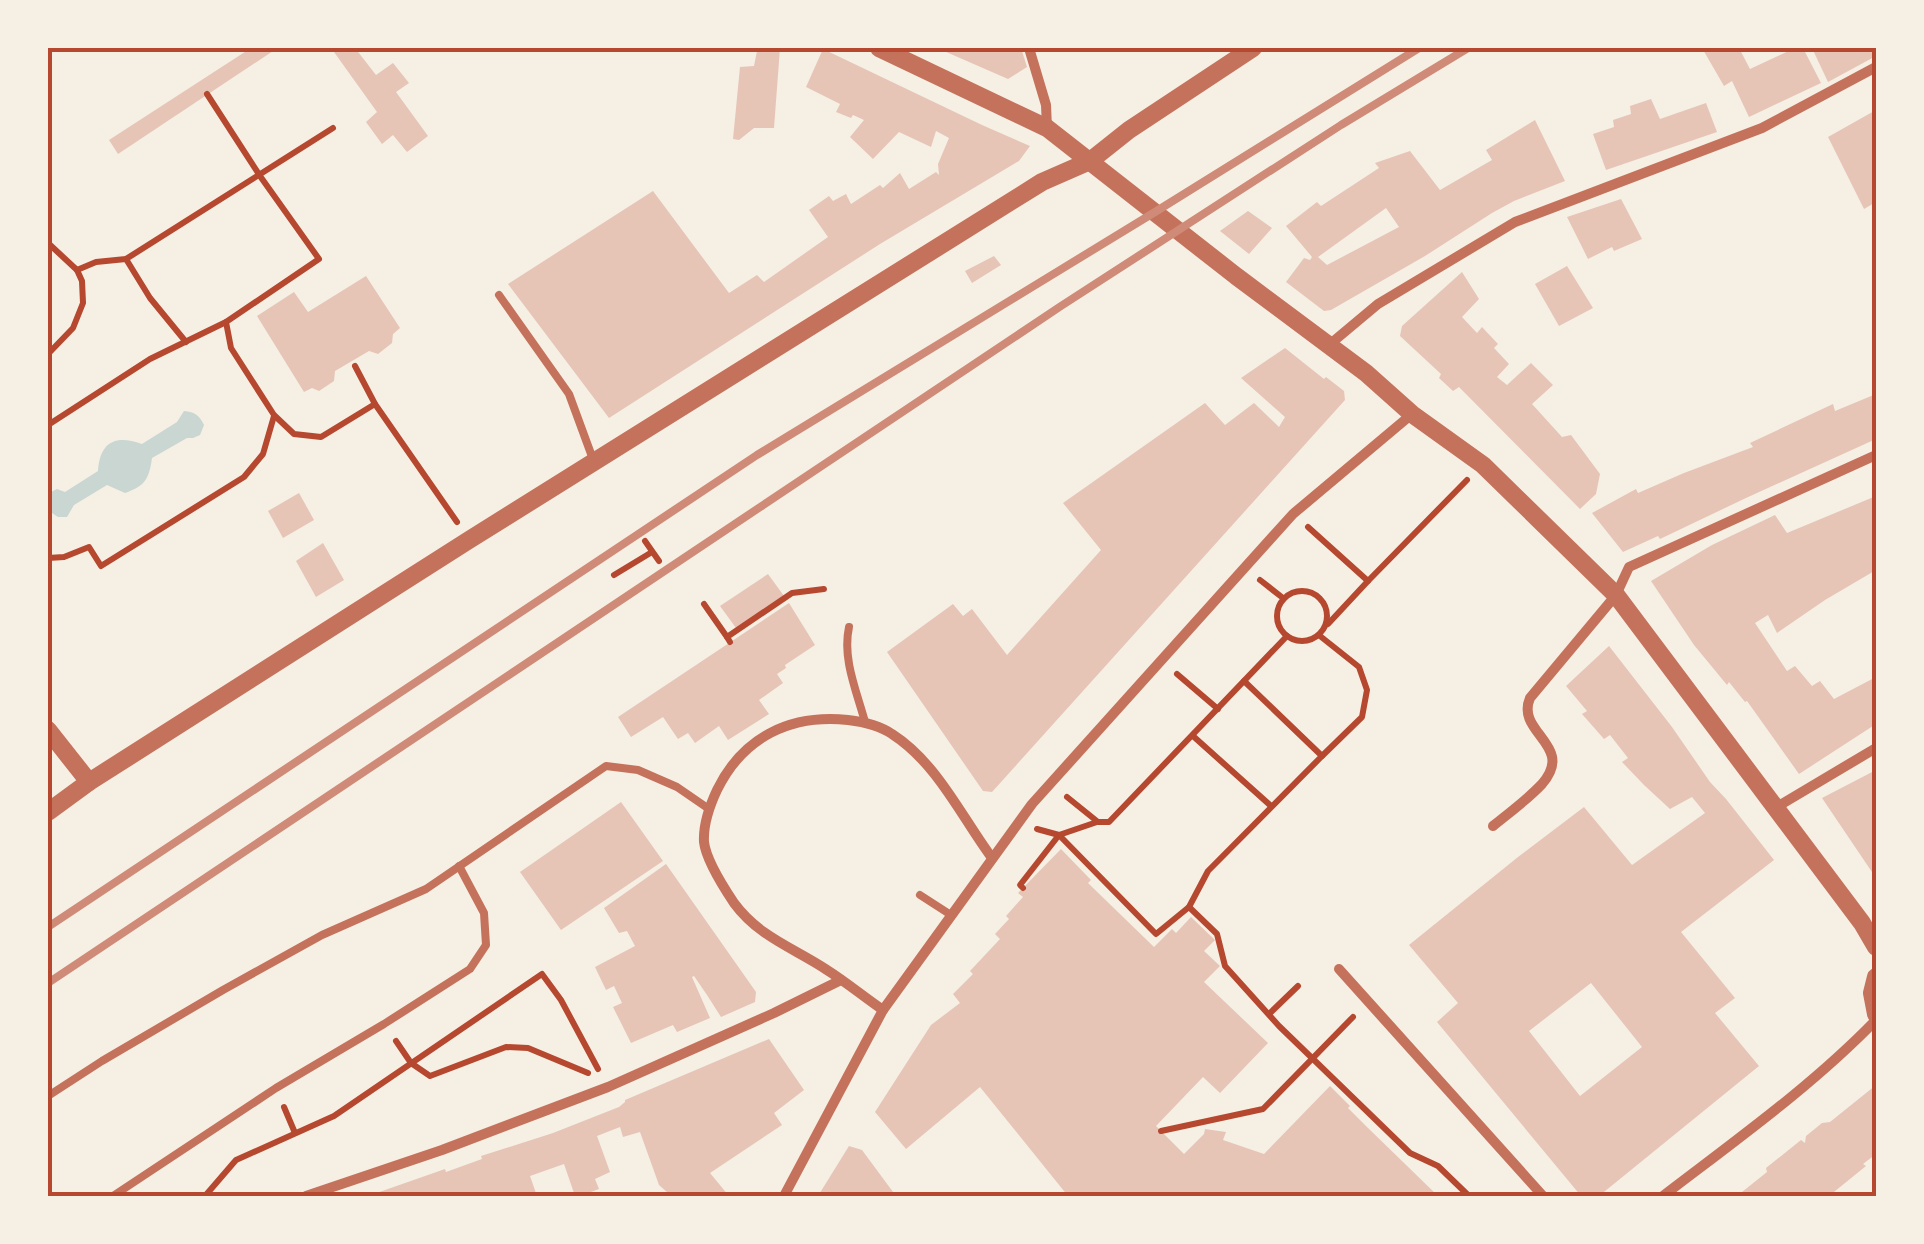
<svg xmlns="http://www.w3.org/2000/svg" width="1924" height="1244" font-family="Signika,sans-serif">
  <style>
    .water { fill: #c9d6d2 }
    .building { fill: #e6c5b7; fill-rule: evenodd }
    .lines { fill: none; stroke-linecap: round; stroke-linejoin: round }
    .path { stroke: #b5482f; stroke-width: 6 }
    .service { stroke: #c5725c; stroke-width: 8 }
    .minor { stroke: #c5725c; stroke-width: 10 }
    .tertiary { stroke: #c5725c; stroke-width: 18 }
    .rail { stroke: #cf8b77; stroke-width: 8 }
    .neatline { fill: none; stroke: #b5482f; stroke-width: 4 }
  </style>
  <rect width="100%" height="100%" fill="#f6efe4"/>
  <path class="water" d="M184 411C195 412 199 415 204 425L200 435 193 438H187L152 458C149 479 145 486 125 493L107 485 74 505 67 517H58L49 511V493L57 489 65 492 98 471C100 442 115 434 142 444L177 422Z"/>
  <g class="building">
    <polygon points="251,48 271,48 273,51 118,154 109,140"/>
    <polygon points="340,48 355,48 376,75 393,63 409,83 396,92 428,136 407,152 393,135 382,144 366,122 377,112 334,52"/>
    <polygon points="751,48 780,48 774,128 754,128 739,140 733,139 740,67 754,66 757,51"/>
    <polygon points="937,48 1021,48 1027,67 1008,79"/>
    <polygon points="1702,48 1739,48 1750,69 1795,48 1803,48 1821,83 1749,117 1732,81 1724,86"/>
    <polygon points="1812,48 1876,48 1876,56 1828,82"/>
    <polygon points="823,49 982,125 1030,146 1019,161 880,244 609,418 508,284 653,191 729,293 757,275 764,282 828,237 809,210 829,196 833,201 846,194 851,204 880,185 883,188 900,173 909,189 936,172 939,175 938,164 949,138 936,131 931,147 899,132 873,159 850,137 864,120 853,115 851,118 836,112 840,104 806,87"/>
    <polygon points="1651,99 1660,119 1706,103 1717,132 1606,170 1593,134 1614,127 1613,120 1631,114 1630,106"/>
    <polygon points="1876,110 1876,202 1864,209 1828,137"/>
    <path d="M1535 120 1565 181 1514 201 1492 213 1425 256 1331 310 1324 311 1286 282 1304 258 1310 260 1312 257 1286 226 1317 202 1321 206 1379 168 1375 163 1410 151 1440 190 1492 160 1486 150ZM1386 208 1399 227 1327 265 1318 257Z"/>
    <polygon points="1621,199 1642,239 1614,251 1612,247 1588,259 1567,217"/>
    <polygon points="1248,211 1272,228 1249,254 1220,231"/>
    <polygon points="994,256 1001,265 972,283 965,271"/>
    <polygon points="1567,266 1593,308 1559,326 1535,284"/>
    <polygon points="1462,272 1479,299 1462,317 1477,333 1482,327 1498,344 1494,348 1509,364 1497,377 1507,385 1531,363 1553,385 1532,404 1562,437 1571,435 1600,474 1596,494 1580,509 1459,387 1453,391 1439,378 1441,374 1400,336 1402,326"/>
    <polygon points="366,276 400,328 393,334 392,343 378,354 369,351 335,371 334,381 319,391 312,388 304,392 257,316 294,292 308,312"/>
    <polygon points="1285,348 1324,379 1326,377 1344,391 1345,400 992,792 983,791 887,652 953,604 963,616 972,609 1007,655 1101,550 1063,503 1205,403 1225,425 1254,403 1279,427 1285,417 1241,378"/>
    <polygon points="1876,394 1876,439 1746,498 1660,539 1658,536 1623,552 1592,513 1636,489 1638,493 1684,473 1753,447 1750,443 1833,404 1835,411"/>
    <polygon points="299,493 314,520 283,538 268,511"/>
    <polygon points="1876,496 1876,570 1825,600 1777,633 1768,615 1755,623 1787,671 1795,666 1812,686 1820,681 1834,699 1876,677 1876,724 1799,774 1747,701 1745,702 1729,682 1727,685 1694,645 1651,581 1712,545 1775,515 1787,533"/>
    <polygon points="323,543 344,580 316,597 296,561"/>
    <polygon points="768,574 784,596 736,628 720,606"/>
    <polygon points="789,603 815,645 785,665 786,668 777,674 783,683 759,700 769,714 728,740 719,726 695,743 688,733 678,739 663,717 631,737 618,717"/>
    <path d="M1609 646 1672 727 1710 782 1726 799 1774 860 1681 932 1735 998 1715 1013 1759 1066 1599 1196H1581L1437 1022 1458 1003 1409 945 1518 857 1584 807 1632 865 1705 813 1692 797 1670 809 1644 785 1622 762 1628 758 1610 735 1604 739 1582 714 1587 711 1566 686ZM1591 983 1642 1047 1580 1096 1529 1031Z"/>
    <polygon points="1876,770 1876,878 1822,798"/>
    <polygon points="621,802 663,861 561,930 520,872"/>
    <polygon points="1061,849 1091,880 1088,883 1154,947 1172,929 1176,933 1191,917 1215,940 1204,951 1220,966 1204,982 1268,1043 1220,1093 1203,1077 1156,1126 1184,1154 1204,1134 1205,1129 1226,1132 1223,1140 1264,1154 1330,1086 1350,1106 1348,1108 1367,1127 1438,1196 1068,1196 980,1087 906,1149 875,1112 931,1025 960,1003 953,994 973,974 970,971 1000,939 995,934 1009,919 1006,916 1023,897 1018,893"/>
    <polygon points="666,864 756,992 755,1002 721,1017 707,995 694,976 692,977 710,1018 677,1032 673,1025 631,1043 613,1007 622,1003 614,986 606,990 595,967 635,946 627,931 619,933 604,908"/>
    <polygon points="769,1039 804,1090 774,1113 782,1125 710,1173 729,1196 664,1196 668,1193 659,1185 640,1132 623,1137 620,1127 597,1136 610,1172 595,1179 599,1189 580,1196 575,1196 564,1164 530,1176 537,1196 368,1196 445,1169 446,1172 482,1159 481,1156 553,1133 619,1107 625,1102 625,1100"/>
    <polygon points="1876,1085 1876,1154 1863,1164 1866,1166 1829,1196 1737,1196 1767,1172 1766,1168 1801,1140 1805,1143 1806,1136 1822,1123 1830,1122"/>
    <polygon points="849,1146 862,1150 896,1196 818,1196"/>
  </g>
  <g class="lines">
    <g class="path">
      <polyline points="207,94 260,176 319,259 226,322 231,348 274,415 294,434 321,437 375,404"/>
      <polyline points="48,243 77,270 82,281 83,303 73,328 48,354"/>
      <polyline points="126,259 150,298 186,342"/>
      <polyline points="77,270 96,262 126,259 333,128"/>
      <polyline points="355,366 375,404 457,522"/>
      <polyline points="48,425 150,359 226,322"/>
      <polyline points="1308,527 1368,581 1467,480"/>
      <polyline points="645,541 659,561"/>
      <polyline points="48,558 64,557 89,547 101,566 244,477 263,454 274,416"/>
      <polyline points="614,575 652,552"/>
      <polyline points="1260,580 1283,598"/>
      <circle cx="1302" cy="616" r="25"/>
      <polyline points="704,604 727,637"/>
      <polyline points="1328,624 1368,581"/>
      <polyline points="1320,636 1359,667 1367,690 1362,717 1322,756"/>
      <polyline points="730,642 727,637 792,593 824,589"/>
      <polyline points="1177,674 1218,709"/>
      <polyline points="1193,736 1271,806"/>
      <polyline points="1067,797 1098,822 1109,822 1287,636"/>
      <polyline points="1037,829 1059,835 1156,934 1189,907 1208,871 1322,756 1244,681"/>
      <polyline points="1023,888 1020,885 1059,835 1097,822"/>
      <polyline points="1189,907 1217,934 1225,966 1279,1026 1410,1153 1438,1166 1469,1196"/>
      <polyline points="1269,1014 1298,986"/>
      <polyline points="396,1041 411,1063 430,1076 506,1047 528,1048 588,1073"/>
      <polyline points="284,1107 295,1133"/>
      <polyline points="1161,1131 1263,1109 1353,1017"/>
      <polyline points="205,1196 236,1160 334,1116 542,974 561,1000 598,1069"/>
    </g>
    <g class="service">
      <polyline points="499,295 569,394 594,462"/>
      <path d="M849 627C842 659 857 692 865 722"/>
      <polyline points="920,895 951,915"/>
      <polyline points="48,1096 102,1061 223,990 322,935 426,889 606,766 638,770 677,787 709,809"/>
      <polyline points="113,1196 276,1088 384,1024 470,969 486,945 484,913 459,866"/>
    </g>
    <g class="minor">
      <polyline points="1029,48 1046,105 1047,128"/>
      <polyline points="1329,345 1378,304 1515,222 1762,128 1876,67"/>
      <polyline points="1775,808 1876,748"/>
      <path d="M1493 826C1509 813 1528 799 1542 784 1576 745 1515 733 1530 698L1616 595 1629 567 1876 455"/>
      <polyline points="1339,969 1543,1196"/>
      <path d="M883 1010C864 997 846 982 827 970 794 948 759 937 734 903 724 888 706 860 704 842 703 824 710 805 717 790 743 737 790 714 848 720 864 722 879 725 892 734 937 763 961 816 992 858"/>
      <polyline points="306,1196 442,1150 608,1087 774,1013 841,980"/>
      <polyline points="784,1196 883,1010 1032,804 1293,514 1412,414"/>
      <path d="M1663 1196C1736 1140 1812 1086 1876 1020"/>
    </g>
    <g class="tertiary">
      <polyline points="879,48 1047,128 1236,276 1366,373 1412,414 1483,465 1616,595 1862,923 1876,947"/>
      <polyline points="48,730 89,782"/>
      <polyline points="48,812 89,782 469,540 1042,182 1090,161 1129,130 1253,48"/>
      <polyline points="1876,977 1872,993 1876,1014"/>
    </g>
    <g class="rail">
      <polyline points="48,927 757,455 1155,212 1419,48"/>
      <polyline points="48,983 1061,306 1341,125 1468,48"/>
    </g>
  </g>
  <rect width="1924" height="1244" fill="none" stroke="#f6efe4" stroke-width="100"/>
  <rect x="50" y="50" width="1824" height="1144" class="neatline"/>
</svg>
